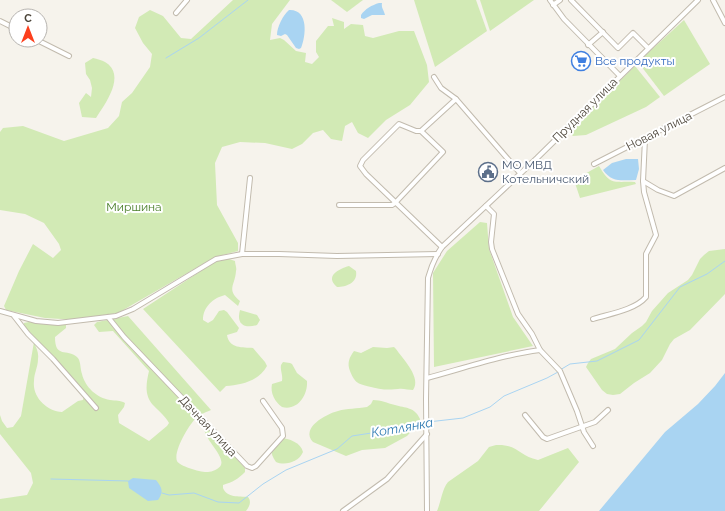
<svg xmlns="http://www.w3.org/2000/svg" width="725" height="511" font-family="Raleway,sans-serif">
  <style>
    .green { fill: #d2eab5 }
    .water { fill: #a9d4f2 }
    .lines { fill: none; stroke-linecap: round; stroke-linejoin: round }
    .stream { stroke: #a9d4f2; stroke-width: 1 }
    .minor-casing { stroke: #c2bbae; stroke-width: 6 }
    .minor { stroke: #fff; stroke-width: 4 }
    .labels { text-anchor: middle; stroke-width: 4; stroke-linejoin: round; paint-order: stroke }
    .shop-label { font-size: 12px; fill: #366cbe; stroke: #fff; text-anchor: start }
    .street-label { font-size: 12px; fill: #4b4439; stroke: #fff }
    .service-label { font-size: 12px; fill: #4e5e75; stroke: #fff; text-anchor: start }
    .park-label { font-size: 12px; fill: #4a7f2a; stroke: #fff }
    .water-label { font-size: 13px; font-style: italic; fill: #2e7ab2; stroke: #fff }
  </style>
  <rect width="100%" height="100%" fill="#f6f3ec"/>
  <g class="green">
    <polygon points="233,0 290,0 272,24 270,40 280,38 284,40 296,51 306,53 305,62 312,64 319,57 316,52 316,41 328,26 334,26 332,18 344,22 344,29 351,24 363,25 365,36 373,38 399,31 414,31 427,65 429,82 410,105 386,120 368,138 358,133 352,122 345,126 342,141 331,139 323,130 313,133 302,144 292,149 265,143 240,142 222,147 215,163 217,205 238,243 238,251 215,257 118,313 77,320 45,318 6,310 4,306 19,271 33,244 53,258 61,250 59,244 44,223 25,214 0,210 0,132 3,128 23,126 64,141 108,128 119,116 122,102 132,93 150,67 152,54 143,43 135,28 139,17 150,10 163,16 181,38 191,39"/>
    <polygon points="331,0 363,0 347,12"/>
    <polygon points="414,0 476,0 487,31 435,67"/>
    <polygon points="480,0 534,0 490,31"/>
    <polygon points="684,20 710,64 664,96 638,62"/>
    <path d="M93 58C97 59 102 60 105 62 127 75 105 104 96 118L82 117 79 103 86 93 91 97 92 88 90 80 86 74 85 63Z"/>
    <polygon points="635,66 660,97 646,107 586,135 573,136 568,131"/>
    <path d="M599 166C611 186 613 181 635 182L636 184 580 198 574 180Z"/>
    <polygon points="480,222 487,223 489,249 513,317 533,346 434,367 433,273 447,251"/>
    <polygon points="725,249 725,294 690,330 674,339 670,344 662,360 650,373 634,383 620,394 613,395 607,394 602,390 586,367 588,363 591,359 615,349 632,333 642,326 646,322 652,311 668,293 688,280 692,275 700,259 704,255 709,251"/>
    <path d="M226 258 235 261C235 264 237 268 236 271 235 286 226 289 240 301L238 306 225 295C213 298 203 307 203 320L208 323 213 320 219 311 224 310 227 312 239 328 237 332 227 335C229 349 243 347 253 348L265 362 267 366C259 381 241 385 226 386L220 392 143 309 213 263 220 259Z"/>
    <path d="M349 266 356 271C358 283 346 287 337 287 324 276 339 269 349 266Z"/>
    <path d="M240 310 257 315 260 320 257 325C244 329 236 324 240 310Z"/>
    <path d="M128 316 211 410C207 412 200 414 197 417 190 423 173 451 177 461 179 466 202 473 208 472 212 472 219 469 221 465 225 454 201 438 204 423L245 468V472C238 479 233 482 223 485V488C227 498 239 496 248 497 252 502 249 507 246 511H0V499L27 495 33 483 31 473 0 434V415L2 421 7 428 13 427 21 416 34 342C36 348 39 352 38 359 38 367 34 373 34 381 32 397 47 411 62 412L78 401 83 400 84 394 76 381 24 326V323L29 322 66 325V328L55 337C55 359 67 348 77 357 81 360 80 369 82 374 85 387 97 398 110 400 116 401 120 400 125 403L124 407 118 415 119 423 149 441 167 426 169 423C165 416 160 412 154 406 144 396 146 384 149 371L113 331 99 332 94 325 97 322Z"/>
    <path d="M373 347 387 348 394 347 396 349C403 359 422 378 413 390 408 390 403 388 398 389 384 390 385 390 371 387 359 384 355 384 350 371 347 363 349 358 354 351L361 353Z"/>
    <path d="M283 362 290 363 292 364 297 373 307 381C308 396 297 411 282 407 275 402 270 393 272 384L282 381C283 375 280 370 281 365Z"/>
    <path d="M373 400C381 400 387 403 395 405 405 408 415 407 420 419L419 423 407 436 385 448 362 450 346 456 313 442C300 428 326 414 338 411 347 408 357 409 367 407L371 404Z"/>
    <path d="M280 438C289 438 301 443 303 452 299 462 285 466 276 462 269 453 270 443 280 438Z"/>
    <path d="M496 445C518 444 519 456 538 460L568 448 579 462 539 511H437C441 502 442 489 448 482L478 461 489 447Z"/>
  </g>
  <g class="water">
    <path d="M379 3H382C381 8 384 10 385 15H372L364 19 361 18V15C365 9 372 5 379 3Z"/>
    <path d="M289 10C309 9 306 36 301 48L299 49 296 48 287 35 285 34 281 36 277 35C277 27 283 15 289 10Z"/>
    <path d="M626 159H638L639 169 636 180C622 180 612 183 603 170L612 163Z"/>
    <polygon points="725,373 725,511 599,511 665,432 698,404 715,386"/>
    <path d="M133 478 156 480C162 488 164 491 158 500L148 501 129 488 128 481Z"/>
  </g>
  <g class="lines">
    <g class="stream">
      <polyline points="166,58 199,38 248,0"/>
      <polyline points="560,370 570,364 597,361 639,340 680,287 707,274 725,261"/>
      <polyline points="428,422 463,418 490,407 504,396 547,378 558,372"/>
      <polyline points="51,479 128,481"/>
      <polyline points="162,493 169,495 194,493 218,502 239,503 263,484 286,470 337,449 352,436 397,429 425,422"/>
    </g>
    <defs>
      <g id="minor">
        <polyline points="550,0 564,19 620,76"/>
        <polyline points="571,0 618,48 633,33 648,48"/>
        <polyline points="713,0 725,23"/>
        <polyline points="553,5 560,0"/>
        <polyline points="176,13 187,0"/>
        <polyline points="0,21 16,29"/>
        <polyline points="37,40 69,56"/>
        <polyline points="588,45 603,32"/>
        <polyline points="434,77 441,88 456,99 520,173"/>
        <polyline points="645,139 643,181 658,190 674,196 725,168"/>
        <polyline points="594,164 725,97"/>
        <polyline points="339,205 392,205 395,203 443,152 421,131"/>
        <polyline points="486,206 494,214 491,242 492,249 518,314 532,334 540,350 560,371 577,411 584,432 593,446"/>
        <polyline points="442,247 366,174 360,166 363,160 399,124 416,131 421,131 456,99"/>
        <polyline points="242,254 250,178"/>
        <polyline points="0,311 36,321 58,323 116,316 133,309 216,259 242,254 279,254 337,256 438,254"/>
        <polyline points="14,316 28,334 53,359 96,408"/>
        <polyline points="108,317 124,337 247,466 252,468 256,466 283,436 282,428 263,401"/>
        <path d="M593 319C609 314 635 310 646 297V254L656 235 644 192 643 181"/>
        <path d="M427 378C464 368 502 355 540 350"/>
        <polyline points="525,415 543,437 547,439 595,422 608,410"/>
        <polyline points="343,511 387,479 427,434"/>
        <path d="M427 511 426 399 428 278C431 267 435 257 442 247L537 158 698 0"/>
      </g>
    </defs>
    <use href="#minor" class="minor-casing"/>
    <use href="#minor" class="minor"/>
  </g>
  <defs>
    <symbol id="supermarket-ring" viewBox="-11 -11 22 22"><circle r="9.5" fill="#fff" stroke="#3f7fe0" stroke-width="1.5"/><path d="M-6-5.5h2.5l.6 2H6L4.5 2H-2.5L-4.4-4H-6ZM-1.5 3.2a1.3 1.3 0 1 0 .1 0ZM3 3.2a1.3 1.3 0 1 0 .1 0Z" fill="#3f7fe0"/></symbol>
    <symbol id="civic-ring" viewBox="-11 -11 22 22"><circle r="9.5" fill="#fff" stroke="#5c6f8a" stroke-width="1.5"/><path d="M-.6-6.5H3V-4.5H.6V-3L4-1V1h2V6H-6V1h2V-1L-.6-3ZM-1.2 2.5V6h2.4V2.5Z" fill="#5c6f8a"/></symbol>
  </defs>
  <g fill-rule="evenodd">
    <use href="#supermarket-ring" x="570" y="50" width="22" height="22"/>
    <use href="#civic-ring" x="477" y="161" width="22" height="22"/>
  </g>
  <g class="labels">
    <g class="shop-label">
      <text x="595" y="65">Все продукты</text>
    </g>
    <g class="street-label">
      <text transform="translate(585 110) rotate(-45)" y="4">Прудная улица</text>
      <text transform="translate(659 131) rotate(-27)" y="4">Новая улица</text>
      <text transform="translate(208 426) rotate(47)" y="4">Дачная улица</text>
    </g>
    <g class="service-label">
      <text x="502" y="169">МО МВД<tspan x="502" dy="14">Котельничский</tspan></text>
    </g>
    <g class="park-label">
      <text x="134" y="211">Миршина</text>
    </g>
    <g class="water-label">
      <text transform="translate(402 427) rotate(-10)" y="5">Котлянка</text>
    </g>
  </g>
  <g transform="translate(28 28)"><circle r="19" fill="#ffffff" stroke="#b7b4b0"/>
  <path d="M0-3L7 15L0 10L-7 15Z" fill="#fc3f1d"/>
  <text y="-6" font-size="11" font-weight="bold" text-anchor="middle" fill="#4b4439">С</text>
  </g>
</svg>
